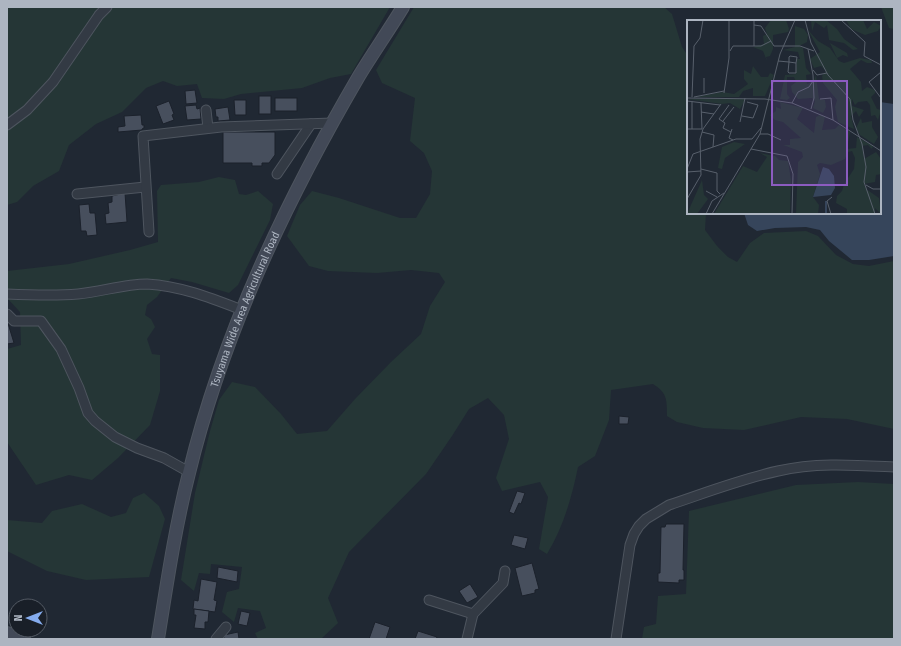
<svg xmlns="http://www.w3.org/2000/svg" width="901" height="646" font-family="'Fira Sans Condensed',sans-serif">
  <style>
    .green { fill: #253636 }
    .water { fill: #36455b }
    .building { fill: #474f5d; stroke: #1b212b }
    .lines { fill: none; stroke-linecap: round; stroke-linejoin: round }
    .street-casing { stroke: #4e555f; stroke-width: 11 }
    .secondary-casing { stroke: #4e555f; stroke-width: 14 }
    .street { stroke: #333a44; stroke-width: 9 }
    .secondary { stroke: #424957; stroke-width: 12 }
    .labels { text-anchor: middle; stroke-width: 4; stroke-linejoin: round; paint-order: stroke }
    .street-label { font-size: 11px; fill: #adb5c1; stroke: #191f28 }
    .inset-river { fill: none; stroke: #36455b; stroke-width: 2 }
    .inset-road { fill: none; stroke: #58606c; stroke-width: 1 }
    .view { fill: #8c5cc0; fill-opacity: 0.15; stroke: #8c5cc0; stroke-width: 2 }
    .inset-edge { fill: none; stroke: #adb5c1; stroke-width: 2 }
  </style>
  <rect width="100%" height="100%" fill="#202833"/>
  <g class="green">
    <polygon points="7,7 390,7 351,74 330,78 302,88 241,94 224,99 202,98 197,84 177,86 163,81 146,88 122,112 96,124 69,145 59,171 33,186 17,202 7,205"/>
    <path d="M414 7H664L672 14 682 47 688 56V213H706L705 230 717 246 728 257 737 262 750 243 764 233 806 231 818 236 836 255 853 264 869 266 894 261V429L847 419 801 417 744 430 703 428 677 422 667 416C667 399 667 393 653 384L611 390 609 420 595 456 578 467C572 497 563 528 547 554L539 549 548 497 540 482 502 491 496 478 509 439 504 415 488 398 469 409 452 436 426 474 349 552 328 598 338 623 321 639H258L255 633 266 628 260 611 238 608 234 622 222 612 227 592 239 589 242 567 211 564 210 574 199 573 194 591 181 580 195 493 210 431 219 400 232 382 255 387 281 414 297 434 327 431 355 399 391 362 421 334 430 306 445 282 439 273 411 270 377 273 328 271 309 266 287 236 300 205 312 191 339 198 400 218H416L430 194 432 171 424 153 410 141 415 98 382 83 376 70Z"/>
    <polygon points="881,7 894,7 894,29 889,28"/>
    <polygon points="219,177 235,180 239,194 246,195 258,191 273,204 270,220 238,285 229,293 192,282 171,278 157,297 147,305 145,315 151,319 155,327 147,339 152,354 160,355 160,391 150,425 118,458 92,480 69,475 36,485 7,442 7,349 21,345 20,312 7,298 7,271 69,264 130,250 158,242 157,191 161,185 199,182"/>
    <polygon points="858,482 894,484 894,639 642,639 644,627 656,624 658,596 686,594 689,511 796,485"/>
    <polygon points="144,493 159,506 165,519 149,577 86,580 47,571 7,551 7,520 42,523 52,511 82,504 111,517 126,513 133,498"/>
  </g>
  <polygon class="water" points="880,102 894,104 894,256 869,260 852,260 829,241 820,230 806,227 775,228 757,231 748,225 744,213 880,213"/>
  <g class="building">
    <polygon points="195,90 197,103 186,104 185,91"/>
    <rect x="259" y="96" width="12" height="18"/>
    <rect x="275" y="98" width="22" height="13"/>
    <polygon points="234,100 246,100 246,115 235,115"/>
    <polygon points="169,101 174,114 172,115 174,120 163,124 156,106"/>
    <polygon points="196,105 197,109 200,108 201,119 187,120 185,106"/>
    <polygon points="228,107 230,120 218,121 218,117 216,117 215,109"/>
    <polygon points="141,115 142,125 144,125 144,128 142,129 142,130 118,132 118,127 125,126 124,116"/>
    <polygon points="223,132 275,132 275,155 269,163 262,163 262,166 252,166 252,163 223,163"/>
    <polygon points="125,193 127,222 106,224 105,214 109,213 108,203 112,202 112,196"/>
    <polygon points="89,204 90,213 95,213 97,235 87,236 86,231 81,231 79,205"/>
    <polygon points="7,320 14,343 7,344"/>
    <polygon points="619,416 629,417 628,424 619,424"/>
    <polygon points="517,491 525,493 521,504 519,503 514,514 509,512"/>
    <polygon points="666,524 684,524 683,570 684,570 684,580 679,580 679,583 658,582 658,573 660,573 661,527 665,527"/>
    <polygon points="514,535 528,538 525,549 511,545"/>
    <polygon points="532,563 539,589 535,590 535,593 522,596 515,568"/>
    <polygon points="218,567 238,571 237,582 217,578"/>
    <polygon points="201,579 217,582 214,600 217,601 215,612 193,609 194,600 198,601"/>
    <polygon points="470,584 478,597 467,603 459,591"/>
    <polygon points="194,609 209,611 208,622 205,622 205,629 194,628 196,615 194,615"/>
    <polygon points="241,611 250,613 247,626 238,624"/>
    <polygon points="375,622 390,627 386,639 369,639"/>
    <polygon points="418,631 437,637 436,639 415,639"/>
    <polygon points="238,632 239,639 224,639 224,635"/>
  </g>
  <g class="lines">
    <defs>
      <g id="street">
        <polyline points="206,110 208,128"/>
        <polyline points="7,125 27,110 53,82 99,15 107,7"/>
        <polyline points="277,174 311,124"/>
        <polyline points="77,194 145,187"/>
        <polyline points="149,232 143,136 221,127 332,123"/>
        <path d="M7 294C30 295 54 296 78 294 101 292 124 284 147 284 181 286 211 298 242 310"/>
        <polyline points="7,314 14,321 41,321 61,349 79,388 88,413 95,421 115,437 137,448 164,458 189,472"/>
        <polyline points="429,600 473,614"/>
        <polyline points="216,639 226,627"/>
        <polyline points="467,639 473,614 503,583 505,571"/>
        <path d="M616 639 630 545 634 534 639 526 646 519 669 505C705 493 741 479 778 471 816 462 855 465 894 467"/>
      </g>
      <g id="secondary">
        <polyline points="7,633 24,639"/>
        <path id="s1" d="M158 639C167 583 175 528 189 473 223 333 286 201 359 76 373 53 389 30 403 7"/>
      </g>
    </defs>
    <use href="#street" class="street-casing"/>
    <use href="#secondary" class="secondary-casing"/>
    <use href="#street" class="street"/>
    <use href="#secondary" class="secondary"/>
  </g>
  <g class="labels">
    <g class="street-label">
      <text dy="4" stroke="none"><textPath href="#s1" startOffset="342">Tsuyama Wide Area Agricultural Road</textPath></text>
    </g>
  </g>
  <g transform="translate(687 20)">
    <rect width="194" height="194" fill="#202833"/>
    <path d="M84 0H99L102 9 101 12 86 15V29L83 36 79 37 80 41 76 31 66 27 77 24 76 16 80 14 78 8ZM124 0H139L150 9 157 19 171 29 166 30 157 23 142 20 140 5 137 8 128 2 125 11ZM159 0H176L180 9 187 2 194 6 191 11 178 15 164 9ZM108 6 117 9 121 15 120 22 112 26 116 28 119 48 124 54 119 55 120 64 127 61 129 55 132 79 138 80 139 87 136 93 126 88 128 81 125 78 111 79 105 72 104 66 109 62 107 57H100V74L103 78 100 80 93 79 98 55 109 54 110 39H113L111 32 96 30 108 27ZM121 10 131 21 143 28 152 41 157 43 173 38 184 40 185 43H180L174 40 163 49 174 62 175 71 180 67 188 70V73L184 77 190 89 194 90 191 100 188 95 184 96 183 85 180 81 171 82 168 85 165 79V86L177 90 172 97 169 91 164 96 167 109 151 102 148 87 150 80 136 63 135 56 139 51 134 46 127 48 123 39 133 32ZM143 23 160 33 161 37 156 35 150 38ZM66 46 74 57H81L83 53 87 55 78 76H66V68L56 71 52 77H9L36 72 47 74 61 64 57 59V50L64 54ZM0 79H57L58 80 53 89 43 83 35 84ZM93 82 116 88 110 99 127 113 129 97 133 95 138 97 135 110 148 109 152 105 163 112 160 129 169 128 170 117 186 126 185 129 181 125 175 126 177 139 189 132 194 139V154L189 155 188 162 177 164 179 169 192 178 194 194 188 188V194H160V189L149 183 150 176 155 171 157 164 167 149 168 138 165 131 161 132 158 139 144 145 133 143 130 145 133 154 126 177 132 185 131 194H109L111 142 116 137 115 132 96 125H103V119L114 118 96 102 88 100 83 95 89 91V87L94 89ZM174 98 175 103 185 101V107L191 117 187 124 173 115 169 108ZM47 122 58 124 38 138 35 149 31 148 35 127ZM73 133 88 136 92 140 101 141 104 160 103 194H27L56 146 70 152 80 137ZM15 160 17 175 21 179 10 194H0Z" fill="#253636"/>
    <path d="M136 147 142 149 147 156 148 168 144 175 126 177Z" fill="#36455b"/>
    <path class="inset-river" d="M139 194V181"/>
    <path class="inset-road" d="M118 0 124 23 141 55 163 79 166 100 175 124 179 147 177 162 188 194M154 0 178 22 177 36 194 45M67 5 74 6 87 26H113L127 31M67 26V0M121 29 126 55 127 78 124 89M43 31 46 26H74L84 21M91 41 102 42 109 43 110 37 103 36 102 37V42L101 52 102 53H109V43M126 50 130 55 140 53M194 52 182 62 194 78M17 73V58M37 73 42 38V0M5 77 7 26 13 18 16 0M7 77 37 71M0 78 78 79 105 83 146 100 194 131M133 79 144 78 146 100M0 81 33 85M5 81V109M14 83 15 109M105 83 111 72 122 67 126 61M42 85 32 99 38 103 36 108 44 112M14 92 27 94M55 96 66 98 71 85 60 82M36 101 47 87M53 102 58 78M0 109H15M45 109 42 118 46 120M15 112 27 115 26 127M73 114H81L94 120M0 128V146M64 129 100 136 106 154 105 194M0 149 6 134 49 119H65L74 108M14 149 30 153V171L33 174M0 152 14 151M179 165 186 169H194M19 171 30 177M0 179 14 155 13 119 16 109 34 84M19 194 25 181 37 173M25 194 73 114 93 34 108 0M144 194 140 181 145 177"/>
    <path class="view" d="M85 61H160V165H85Z"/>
    <rect width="194" height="194" class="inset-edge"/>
  </g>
  <rect width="901" height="646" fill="none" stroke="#adb5c1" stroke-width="16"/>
  <g transform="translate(28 618) rotate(270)"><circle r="19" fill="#191f28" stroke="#545b65"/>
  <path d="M0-3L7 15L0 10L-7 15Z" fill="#85acee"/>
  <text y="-6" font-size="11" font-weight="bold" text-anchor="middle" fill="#adb5c1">N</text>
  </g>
</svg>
